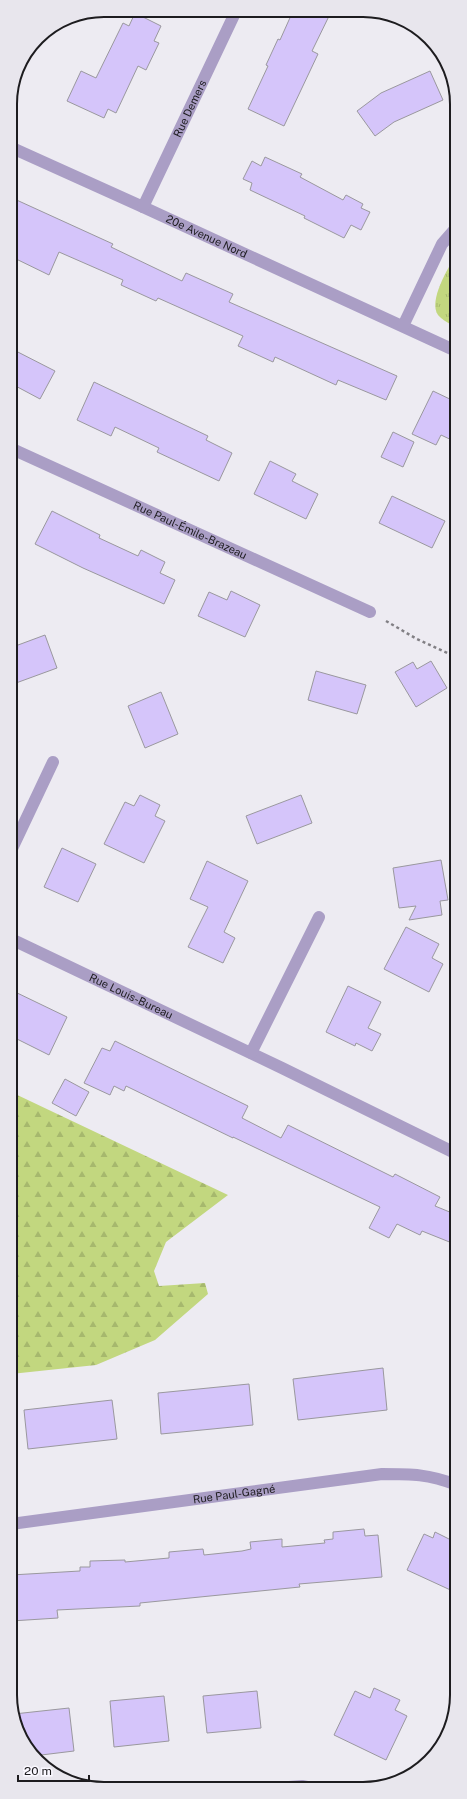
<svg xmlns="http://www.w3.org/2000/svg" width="467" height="1799" font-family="'Public Sans',sans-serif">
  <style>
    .grass { fill: url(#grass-tufts) }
    .forest { fill: url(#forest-firs) }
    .building { fill: #d5c5fa; stroke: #9a989e }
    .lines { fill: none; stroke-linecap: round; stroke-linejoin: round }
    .path { stroke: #817f84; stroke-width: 2.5; stroke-dasharray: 3 3; stroke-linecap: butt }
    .minor { stroke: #aa9ec5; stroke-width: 12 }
    .labels { text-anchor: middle; stroke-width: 3; stroke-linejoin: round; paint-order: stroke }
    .street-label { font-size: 11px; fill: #1d1c1f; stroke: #faf8ff }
    .rim { fill: none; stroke: #1d1c1f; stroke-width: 2 }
  </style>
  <defs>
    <pattern id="grass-tufts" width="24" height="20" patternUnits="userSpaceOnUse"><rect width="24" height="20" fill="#c2d77f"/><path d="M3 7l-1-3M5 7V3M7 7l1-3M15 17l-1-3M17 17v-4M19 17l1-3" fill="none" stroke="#a6b86d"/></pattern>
    <pattern id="forest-firs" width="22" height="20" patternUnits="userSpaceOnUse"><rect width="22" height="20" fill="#c2d77f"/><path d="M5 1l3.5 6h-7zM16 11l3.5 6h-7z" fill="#a6b86d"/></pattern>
  </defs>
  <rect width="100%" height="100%" fill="#edebf2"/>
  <path class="grass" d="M456 255V327C450 324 442 320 438 315 428 301 448 268 456 255Z"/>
  <polygon class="forest" points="11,1092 228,1195 166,1242 154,1271 159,1286 205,1283 208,1294 155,1340 96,1365 11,1374"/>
  <g class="building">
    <polygon points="293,11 331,12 312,51 318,54 284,126 248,109 268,66 266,65 278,39 280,40"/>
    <polygon points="135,13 161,26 154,41 159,43 146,70 138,66 116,113 108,109 104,118 67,101 81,71 96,78 123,23 129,26"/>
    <polygon points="430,71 443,100 394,122 375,136 357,111 381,93"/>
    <polygon points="265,157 302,174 300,177 343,200 346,195 363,204 361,208 370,212 361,230 351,225 344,238 304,218 305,216 250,190 252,183 243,179 252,161 261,166"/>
    <polygon points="10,197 113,244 111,247 182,281 186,273 233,294 229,302 397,376 386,400 338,380 336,385 275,357 273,362 238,346 243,336 158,298 156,301 121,285 123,280 59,252 49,275 10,256"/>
    <polygon points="10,348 55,371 40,399 10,383"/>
    <polygon points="94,382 208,436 206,440 232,453 219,481 157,452 159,448 115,427 111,436 77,420"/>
    <polygon points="433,391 456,402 456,442 441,435 436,445 412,434"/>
    <polygon points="393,432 414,442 403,467 381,457"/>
    <polygon points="270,461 296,474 292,481 318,494 306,519 254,494"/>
    <polygon points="392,496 445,521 432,548 379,523"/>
    <polygon points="52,511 100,535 99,538 138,556 141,550 165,562 160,573 175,580 164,604 83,568 35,544"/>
    <polygon points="231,591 260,605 245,637 198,616 209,592 227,600"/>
    <polygon points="45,635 57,668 16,683 10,667 10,648"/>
    <polygon points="431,661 447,688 416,707 395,672 413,662 417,669"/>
    <polygon points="316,671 366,685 357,714 308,700"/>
    <polygon points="161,692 178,734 145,748 128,706"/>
    <polygon points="140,795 160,805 155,816 165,821 144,863 104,844 125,802 134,806"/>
    <polygon points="301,795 312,823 257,844 246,816"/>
    <polygon points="62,848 96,864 78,902 44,887"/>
    <polygon points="441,860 448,900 440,901 442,915 409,920 416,906 399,908 393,868"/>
    <polygon points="207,861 248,881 224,932 235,938 223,963 188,947 208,907 190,899"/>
    <polygon points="406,927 439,944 432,958 443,964 429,992 384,969"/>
    <polygon points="348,986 381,1002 368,1028 381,1034 372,1051 356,1043 355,1046 326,1032"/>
    <polygon points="11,990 67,1017 49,1055 11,1036"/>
    <polygon points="115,1041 248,1106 242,1118 281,1138 288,1125 393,1177 395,1174 440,1197 435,1206 457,1215 457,1245 422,1231 420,1235 397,1224 389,1238 369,1228 380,1207 233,1137 233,1138 126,1086 124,1091 114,1086 110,1095 84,1083 102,1048 110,1051"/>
    <polygon points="65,1079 89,1092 76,1116 52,1103"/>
    <polygon points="383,1368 387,1410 298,1420 293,1379"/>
    <polygon points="249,1384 253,1425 161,1434 158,1393"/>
    <polygon points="112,1400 117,1439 28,1449 24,1410"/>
    <polygon points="364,1529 365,1536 378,1535 382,1577 299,1584 300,1587 140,1603 140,1606 57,1610 58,1618 11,1621 11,1575 80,1571 80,1567 90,1567 90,1561 125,1560 125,1562 169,1558 169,1552 203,1549 204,1555 242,1551 251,1549 250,1542 282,1539 282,1547 325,1543 324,1540 333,1539 333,1532"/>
    <polygon points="435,1532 457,1543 457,1593 407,1570 424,1534 433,1538"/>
    <polygon points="374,1688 400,1700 395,1710 407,1716 386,1760 334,1735 355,1691 370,1698"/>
    <polygon points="257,1691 261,1728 207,1733 203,1696"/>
    <polygon points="164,1696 169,1741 114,1747 110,1701"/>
    <polygon points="69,1708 74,1751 33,1756 14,1714"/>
  </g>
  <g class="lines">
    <polyline class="path" points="386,621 417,639 456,657"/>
    <g class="minor">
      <path id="s1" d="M10 147 143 207 456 351"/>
      <path id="s2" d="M143 207 236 11"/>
      <polyline points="403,326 442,244 456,228"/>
      <path id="s3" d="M10 448 370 612"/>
      <polyline points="10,853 53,762"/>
      <path id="s4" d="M11 939 282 1068 457 1154"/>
      <polyline points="251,1053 319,917"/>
      <path id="s5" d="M11 1524 382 1474C412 1474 428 1474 457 1485"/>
      <polyline points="276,1788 302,1786 312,1788"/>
    </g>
  </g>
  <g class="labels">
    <g class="street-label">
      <text dy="4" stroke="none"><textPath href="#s2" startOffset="109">Rue Demers</textPath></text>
      <text dy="4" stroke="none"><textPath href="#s1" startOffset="216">20e Avenue Nord</textPath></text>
      <text dy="4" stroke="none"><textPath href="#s3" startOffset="198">Rue Paul-Émile-Brazeau</textPath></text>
      <text dy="4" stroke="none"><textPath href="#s4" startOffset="133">Rue Louis-Bureau</textPath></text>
      <text dy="4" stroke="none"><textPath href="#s5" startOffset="225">Rue Paul-Gagné</textPath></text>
    </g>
  </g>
  <path d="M0 0H467V1799H0ZM104 17H363A87 87 0 0 1 450 104V1695A87 87 0 0 1 363 1782H104A87 87 0 0 1 17 1695V104A87 87 0 0 1 104 17Z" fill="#e8e6ed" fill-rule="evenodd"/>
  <path class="rim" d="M104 17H363A87 87 0 0 1 450 104V1695A87 87 0 0 1 363 1782H104A87 87 0 0 1 17 1695V104A87 87 0 0 1 104 17Z"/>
  <path d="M18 1775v6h71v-6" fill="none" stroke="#1d1c1f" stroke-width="2"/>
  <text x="24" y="1775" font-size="12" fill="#1d1c1f" stroke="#faf8ff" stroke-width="3" paint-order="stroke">20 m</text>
</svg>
